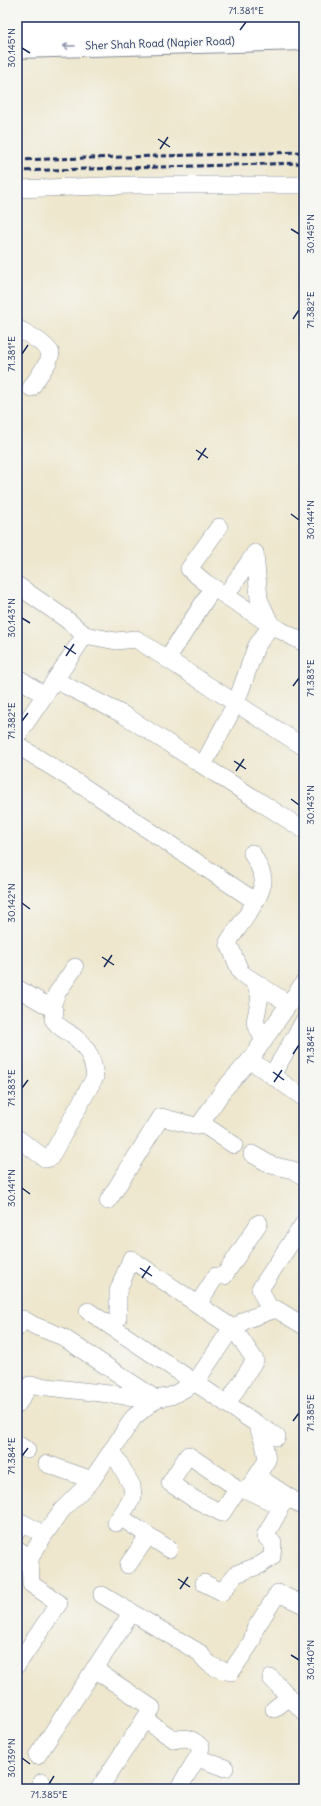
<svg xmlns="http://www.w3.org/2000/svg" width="321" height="1806" font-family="Delius,sans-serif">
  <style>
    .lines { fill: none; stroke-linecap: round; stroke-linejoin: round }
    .minor-casing { stroke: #848b96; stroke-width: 18 }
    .primary-casing { stroke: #848b96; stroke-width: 24 }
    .minor { stroke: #fff; stroke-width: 17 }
    .primary { stroke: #fff; stroke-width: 22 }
    .rail { stroke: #1b2f5e; stroke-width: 3; stroke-dasharray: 6 3; stroke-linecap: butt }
    .oneway { stroke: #8d97ae }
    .ticks { fill: none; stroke: #1b2f5e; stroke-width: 1.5 }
    .labels { text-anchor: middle; stroke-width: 3; stroke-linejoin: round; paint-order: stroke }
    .street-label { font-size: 11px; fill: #1b2f5e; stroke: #f6f6f2 }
    .neatline { fill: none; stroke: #1b2f5e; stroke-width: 1.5 }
    .ticks-label { font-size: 10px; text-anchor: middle; fill: #1b2f5e }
  </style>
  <rect width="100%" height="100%" fill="#f6f6f2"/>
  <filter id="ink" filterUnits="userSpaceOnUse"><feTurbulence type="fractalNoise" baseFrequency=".025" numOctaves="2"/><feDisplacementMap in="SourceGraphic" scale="8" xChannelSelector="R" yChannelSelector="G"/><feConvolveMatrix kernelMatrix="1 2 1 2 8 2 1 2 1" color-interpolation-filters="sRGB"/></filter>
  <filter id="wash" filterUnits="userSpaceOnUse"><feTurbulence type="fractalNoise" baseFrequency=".012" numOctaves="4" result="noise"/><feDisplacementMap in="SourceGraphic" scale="16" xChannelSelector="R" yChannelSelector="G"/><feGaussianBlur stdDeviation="0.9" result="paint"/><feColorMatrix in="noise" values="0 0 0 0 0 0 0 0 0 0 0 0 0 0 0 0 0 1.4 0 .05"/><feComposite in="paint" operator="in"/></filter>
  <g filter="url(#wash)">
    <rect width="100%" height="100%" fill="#eee7ce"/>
  </g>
  <g filter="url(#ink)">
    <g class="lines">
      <defs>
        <g id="minor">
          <polyline points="17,189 132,185 304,185"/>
          <path d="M17 328C29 335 44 342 51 353L48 362 31 388"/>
          <polyline points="219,527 189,569 206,583 271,625"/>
          <polyline points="255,553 259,599 271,625"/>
          <polyline points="17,585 66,619 85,635"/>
          <polyline points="226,595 255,553"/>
          <polyline points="167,659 213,588"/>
          <polyline points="17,677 44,695"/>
          <polyline points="17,736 55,680"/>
          <polyline points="17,745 84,787 255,901"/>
          <polyline points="304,747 136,639 116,641 85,635 55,680 124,715 304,830"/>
          <polyline points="203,765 236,703 256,647 271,625 304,643"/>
          <path d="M252 853C256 861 262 870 263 879 265 895 237 928 228 942L241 973 289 1004"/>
          <polyline points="255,982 260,997 255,1022 264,1041"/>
          <path d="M17 988 53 1009 55 1012 53 1019C57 1026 63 1029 69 1033 86 1044 93 1057 95 1077L50 1158 46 1159 17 1138"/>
          <polyline points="51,1008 57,993 75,967"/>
          <polyline points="250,1060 304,982"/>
          <polyline points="272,1075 304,1021"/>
          <polyline points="234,1145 201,1123 224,1089 250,1060 304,1098"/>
          <polyline points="252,1154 271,1165 293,1170 304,1177"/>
          <polyline points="108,1201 161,1117 195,1126 201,1123"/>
          <polyline points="198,1304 216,1276 224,1276 259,1223"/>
          <polyline points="270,1310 260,1289 304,1223"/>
          <polyline points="88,1311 257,1424"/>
          <polyline points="112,1327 118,1318 118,1291 131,1259 234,1329 255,1360 227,1404"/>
          <polyline points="17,1328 23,1319 35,1326 61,1336 156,1399"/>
          <polyline points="17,1405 30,1385 153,1399"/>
          <polyline points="17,1444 27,1450"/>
          <polyline points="112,1450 132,1486 133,1497 116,1523"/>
          <polyline points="47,1464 92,1480"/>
          <polyline points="257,1476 267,1460 264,1443 257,1424 277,1437"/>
          <polyline points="237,1490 222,1513 194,1499 170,1483 188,1455 227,1481 237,1490 247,1490 257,1476 304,1507"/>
          <polyline points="247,1490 272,1502 286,1502"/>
          <polyline points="120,1517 169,1549"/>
          <polyline points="17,1532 23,1523 44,1535 62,1510 92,1480 134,1417 156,1399 171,1396 195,1383 227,1335 245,1320 276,1309 304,1326"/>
          <polyline points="17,1549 30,1558"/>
          <polyline points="128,1565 148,1536"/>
          <polyline points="204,1583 222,1592 236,1574 260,1565 272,1557 273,1543 265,1536 279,1511 276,1502"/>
          <path d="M102 1595 200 1653C208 1666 216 1669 231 1672L252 1641 255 1629 278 1593 304 1605"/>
          <polyline points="17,1665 59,1603 31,1584 30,1558 44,1535"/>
          <polyline points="94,1669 152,1708 99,1789"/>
          <polyline points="271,1678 304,1712"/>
          <polyline points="274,1709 290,1697"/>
          <path d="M145 1720 175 1740C187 1736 193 1739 201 1747L199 1755 178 1789"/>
          <polyline points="37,1756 132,1612"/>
          <polyline points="198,1758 225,1768"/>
          <polyline points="37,1789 42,1782"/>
        </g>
        <g id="primary">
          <polyline points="17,31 304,20"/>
          <polyline points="17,47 304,39"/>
        </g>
      </defs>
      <use href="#minor" class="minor-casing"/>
      <use href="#primary" class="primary-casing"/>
      <use href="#minor" class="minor"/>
      <use href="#primary" class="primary"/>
      <g class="rail">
        <polyline points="17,160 304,152"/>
        <polyline points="17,171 304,163"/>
      </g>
    </g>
    <defs><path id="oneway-shaft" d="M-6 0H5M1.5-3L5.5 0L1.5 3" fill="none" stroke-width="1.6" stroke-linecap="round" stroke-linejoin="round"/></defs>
    <use class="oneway" href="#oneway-shaft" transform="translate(69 46) rotate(178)"/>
  </g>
  <path class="ticks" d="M240 30 246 22M22 48 30 53M158 139 170 147M160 149 168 137M291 229 299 234M293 319 299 310M22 354 28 345M196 450 208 458M198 460 206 448M291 514 299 520M22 618 30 623M64 646 76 654M66 656 74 644M293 686 299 678M22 721 28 713M234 761 246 769M236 771 244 759M291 799 299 805M22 903 30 909M102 957 114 965M104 967 112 955M293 1054 299 1045M273 1072 284 1080M274 1082 282 1070M22 1088 28 1080M22 1188 30 1194M140 1268 152 1276M142 1278 150 1266M293 1421 299 1413M22 1456 28 1448M178 1579 190 1587M180 1589 188 1577M291 1655 299 1660M22 1758 30 1764M49 1784 54 1776"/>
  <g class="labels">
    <g class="street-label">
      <text transform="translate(160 43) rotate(-2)" y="4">Sher Shah Road (Napier Road)</text>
    </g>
  </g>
  <rect width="321" height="1806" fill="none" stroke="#f6f6f2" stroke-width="44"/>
  <rect x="22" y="22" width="277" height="1762" class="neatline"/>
  <g class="ticks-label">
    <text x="246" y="14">71.381°E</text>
    <text transform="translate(11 48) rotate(-90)" y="4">30.145°N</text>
    <text transform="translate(310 234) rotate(-90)" y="4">30.145°N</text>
    <text transform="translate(310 310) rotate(-90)" y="4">71.382°E</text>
    <text transform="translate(11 354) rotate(-90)" y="4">71.381°E</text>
    <text transform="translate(310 520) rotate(-90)" y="4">30.144°N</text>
    <text transform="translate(11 618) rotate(-90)" y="4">30.143°N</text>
    <text transform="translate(310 678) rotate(-90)" y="4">71.383°E</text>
    <text transform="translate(11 721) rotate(-90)" y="4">71.382°E</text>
    <text transform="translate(310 805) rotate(-90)" y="4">30.143°N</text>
    <text transform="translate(11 903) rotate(-90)" y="4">30.142°N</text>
    <text transform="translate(310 1045) rotate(-90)" y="4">71.384°E</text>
    <text transform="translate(11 1088) rotate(-90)" y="4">71.383°E</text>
    <text transform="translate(11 1188) rotate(-90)" y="4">30.141°N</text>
    <text transform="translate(310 1413) rotate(-90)" y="4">71.385°E</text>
    <text transform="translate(11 1456) rotate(-90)" y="4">71.384°E</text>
    <text transform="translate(310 1660) rotate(-90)" y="4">30.140°N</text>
    <text transform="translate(11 1758) rotate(-90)" y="4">30.139°N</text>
    <text x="49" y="1798">71.385°E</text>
  </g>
</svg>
